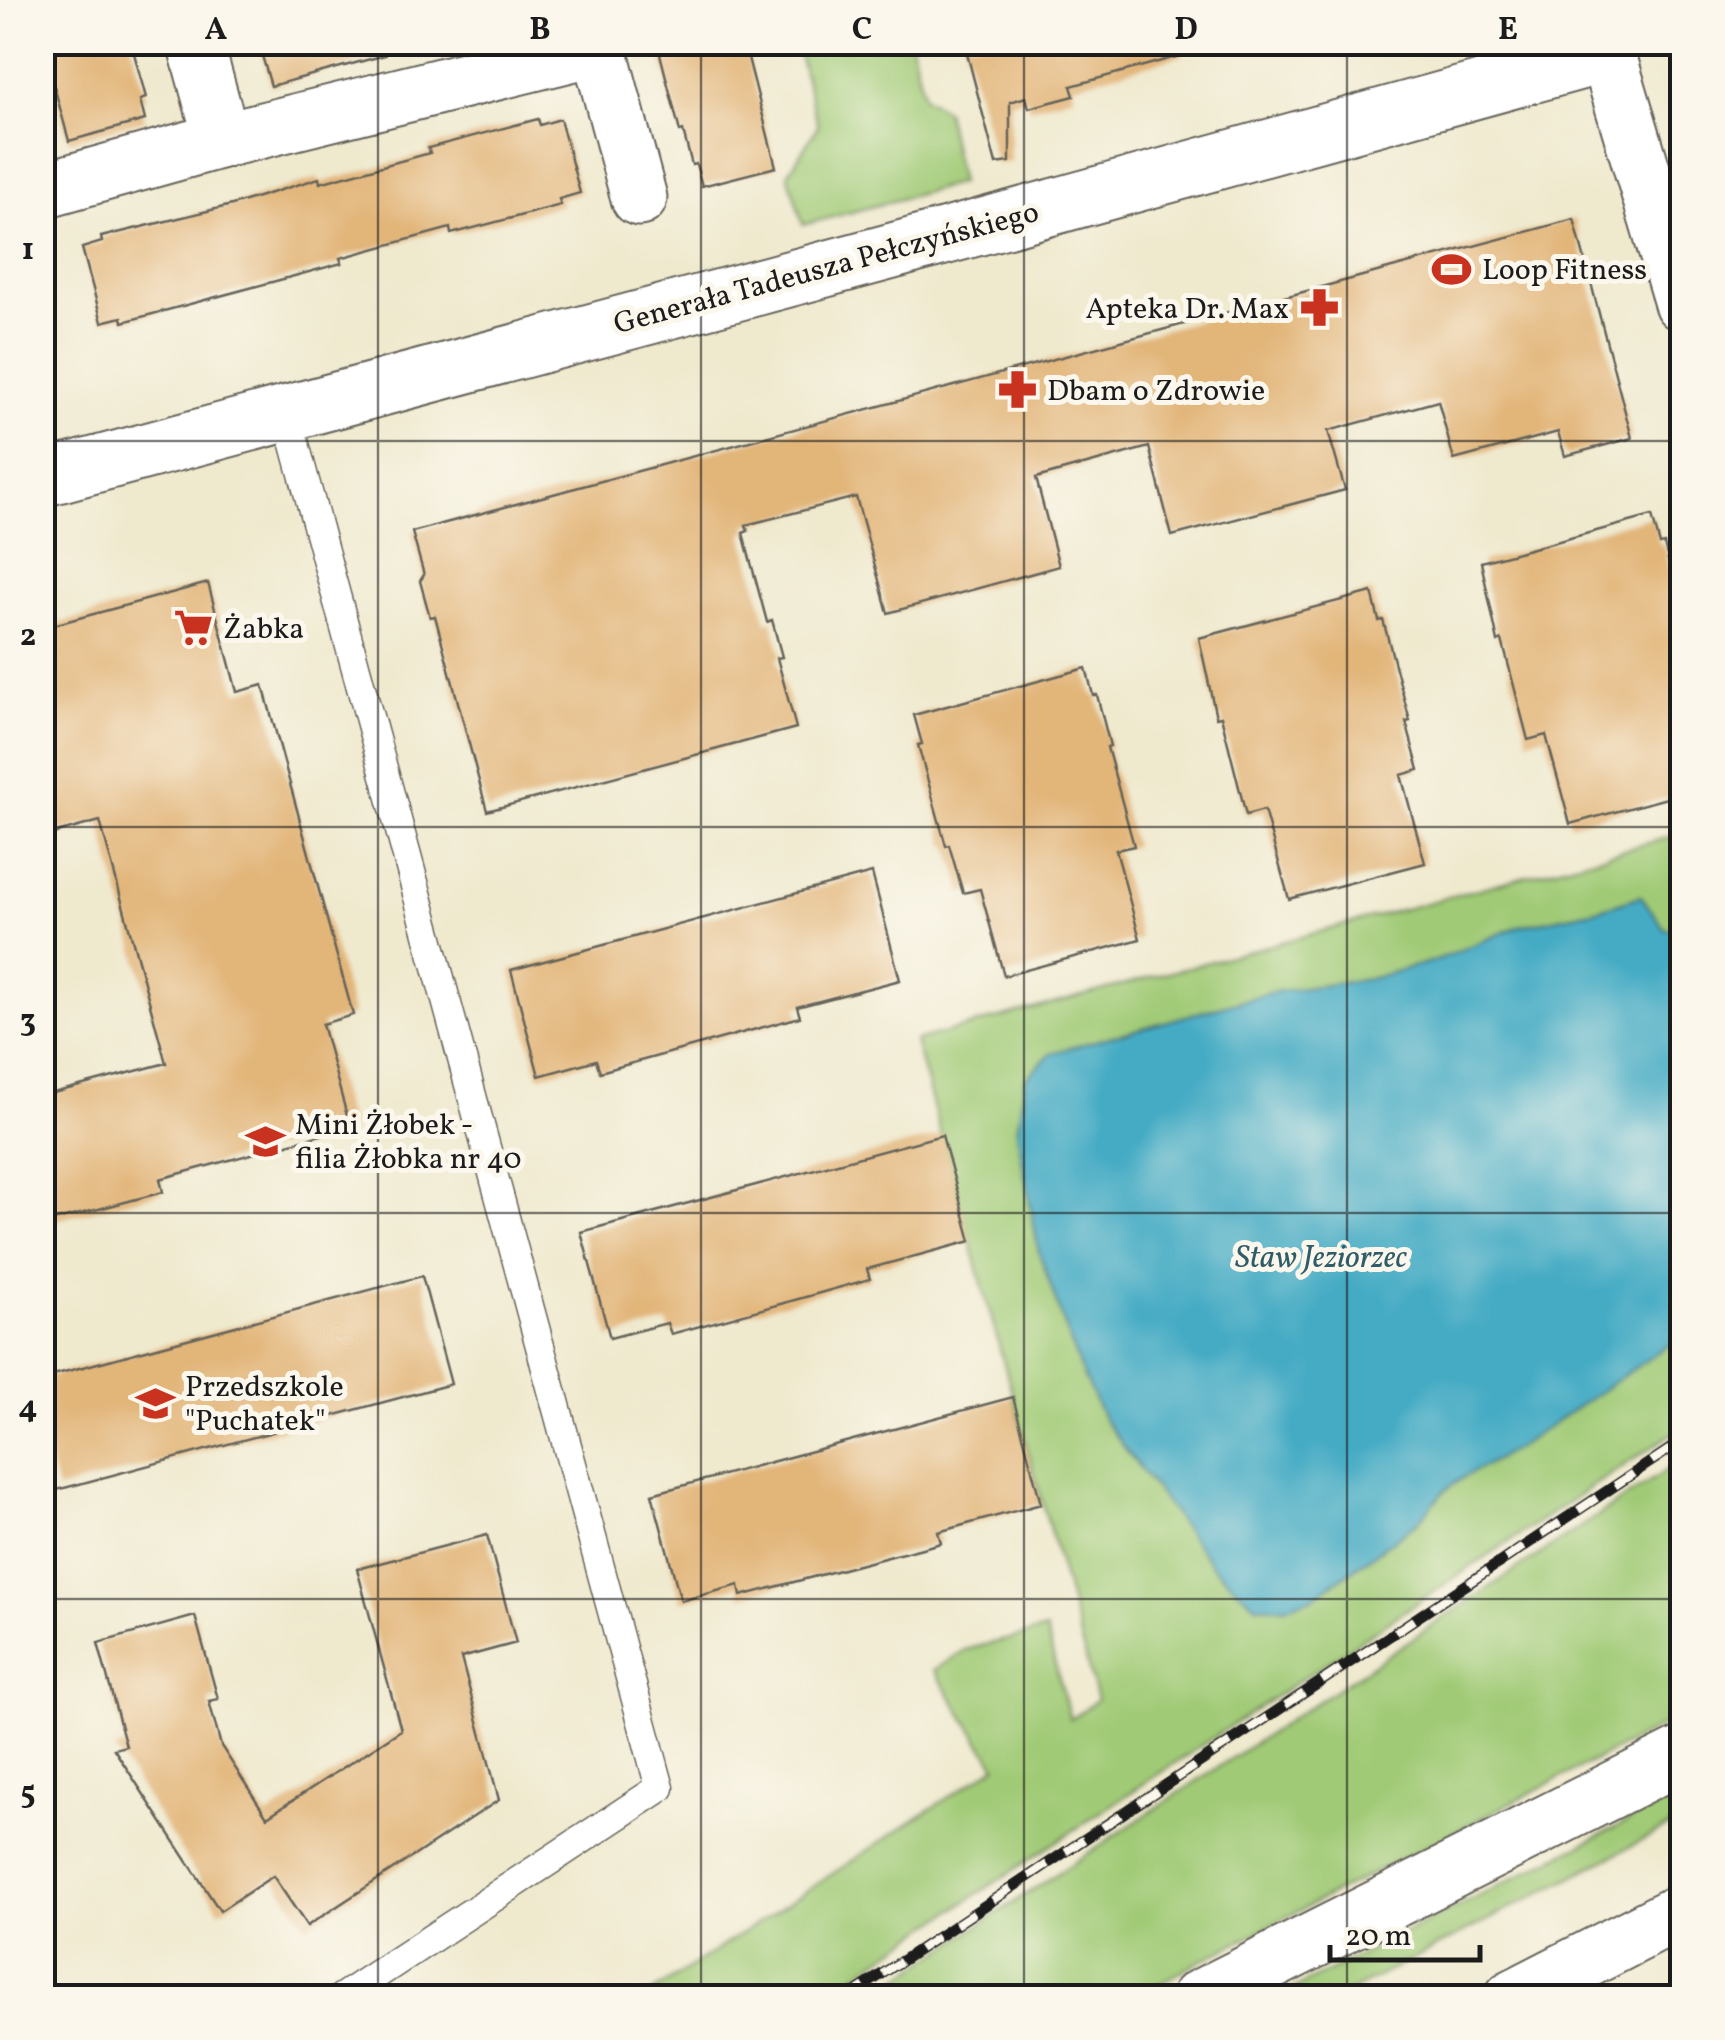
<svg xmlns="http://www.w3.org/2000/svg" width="1725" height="2040" font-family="Vollkorn,serif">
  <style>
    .green { fill: #a0ca76; stroke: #5e7349; stroke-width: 2.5 }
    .water { fill: #44abc4; stroke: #306470; stroke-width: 2.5 }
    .building { fill: #e2b579 }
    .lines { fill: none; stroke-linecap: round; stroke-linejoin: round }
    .service-casing { stroke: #66645a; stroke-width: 31 }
    .minor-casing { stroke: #66645a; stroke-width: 59 }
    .motorway-casing { stroke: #66645a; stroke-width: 59 }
    .service { stroke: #fff; stroke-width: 28 }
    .minor { stroke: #fff; stroke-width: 55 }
    .motorway { stroke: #fff; stroke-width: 55 }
    .rail-casing { stroke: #1c1c1c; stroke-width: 11 }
    .rail { stroke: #fbf7ec; stroke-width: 8; stroke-dasharray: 22; stroke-linecap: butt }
    .grid { fill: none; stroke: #1c1c1c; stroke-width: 2.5; stroke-opacity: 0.55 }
    .labels { text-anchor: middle; stroke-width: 10; stroke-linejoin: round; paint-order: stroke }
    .street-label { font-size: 30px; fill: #1c1c1c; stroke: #fbf7ec }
    .poi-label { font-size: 30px; fill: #1c1c1c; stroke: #fbf7ec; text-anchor: start }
    .water-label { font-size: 32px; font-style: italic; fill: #2e5c68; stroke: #fbf7ec }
    .neatline { fill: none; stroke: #1c1c1c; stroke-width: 4 }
    .grid-label { font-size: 32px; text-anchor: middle; font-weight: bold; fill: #1c1c1c }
  </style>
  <rect width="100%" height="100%" fill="#fbf7ec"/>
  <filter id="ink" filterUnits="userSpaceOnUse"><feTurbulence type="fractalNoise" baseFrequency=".01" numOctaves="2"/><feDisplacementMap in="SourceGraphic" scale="20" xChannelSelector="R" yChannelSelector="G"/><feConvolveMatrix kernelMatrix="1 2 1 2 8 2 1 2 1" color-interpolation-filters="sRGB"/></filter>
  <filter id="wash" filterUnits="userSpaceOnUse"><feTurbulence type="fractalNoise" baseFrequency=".0048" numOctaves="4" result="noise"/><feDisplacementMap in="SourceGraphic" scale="40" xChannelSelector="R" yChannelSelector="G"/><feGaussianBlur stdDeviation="2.25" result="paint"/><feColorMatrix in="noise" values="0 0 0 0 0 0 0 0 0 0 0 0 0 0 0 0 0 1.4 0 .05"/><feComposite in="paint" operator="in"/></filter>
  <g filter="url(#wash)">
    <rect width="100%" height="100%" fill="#efe9ce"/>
    <g class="green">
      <polygon points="796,43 911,43 924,97 945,110 960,183 803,225 788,174 818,126"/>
      <polygon points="1682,834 1682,1427 822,1997 644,1998 996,1766 934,1670 965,1650 1046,1630 1070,1719 1097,1700 915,1041"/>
      <polygon points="1682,1460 1682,1716 1187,1968 1137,1997 871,1997"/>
      <polygon points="1682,1794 1682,1820 1339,1997 1277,1997"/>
    </g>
    <polygon class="water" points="1641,896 1665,929 1682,928 1682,1336 1514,1450 1464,1477 1444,1491 1417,1523 1314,1597 1284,1607 1256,1605 1213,1567 1104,1420 1080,1369 1039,1253 1017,1131 1025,1079 1051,1053 1273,992 1369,979 1434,961 1519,926 1597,910"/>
    <g id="blocks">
      <g class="building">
        <polygon points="42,42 131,42 146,98 140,100 145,120 69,141"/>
        <polygon points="258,42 383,42 385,55 271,86"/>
        <polygon points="657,42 744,42 776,167 702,186 696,164 692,165 683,131 680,132"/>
        <polygon points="964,42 1181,42 1183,55 1071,86 1074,96 1029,108 1026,97 1010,102 1010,162 996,164"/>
        <polygon points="538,119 540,125 560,119 580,193 559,199 561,205 451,234 450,228 340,258 342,263 287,278 123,322 122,317 102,322 82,248 102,242 101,237 232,205 319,178 320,183 430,153 428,148"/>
        <polygon points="1574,219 1632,438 1565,456 1558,432 1454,460 1438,401 1328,431 1345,490 1172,536 1149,447 1036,478 1059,566 888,613 856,497 746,525 748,531 743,533 767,622 772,620 782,657 777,658 796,728 487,811 435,616 430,617 420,581 424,575 412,532"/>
        <polygon points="1652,516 1660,545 1664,544 1682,613 1682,794 1570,824 1546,735 1528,740 1502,640 1498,642 1481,562"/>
        <polygon points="208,583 237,692 263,685 353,1015 322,1024 350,1127 160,1179 163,1192 42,1224 42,1096 166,1063 100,821 42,837 42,628"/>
        <polygon points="1372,592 1379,621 1383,620 1410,721 1406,722 1419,770 1401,775 1425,863 1289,899 1264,810 1246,815 1221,716 1216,717 1199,638"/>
        <polygon points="1086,668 1093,695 1097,695 1110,746 1107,747 1134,846 1116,850 1140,939 1004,976 980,889 963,893 949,845 946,846 918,745 922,744 914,715"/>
        <polygon points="872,873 900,980 797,1007 800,1017 600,1072 596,1060 539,1076 511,970"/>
        <polygon points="942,1135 971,1241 867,1269 870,1279 784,1303 671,1334 667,1323 610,1338 581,1232"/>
        <polygon points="422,1276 451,1384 57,1490 42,1434 42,1378"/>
        <polygon points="1013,1397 1041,1504 938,1532 941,1543 741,1596 739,1585 681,1601 652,1494"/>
        <polygon points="487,1535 516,1643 461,1658 499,1800 307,1926 273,1876 220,1911 114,1749 126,1746 98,1643 195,1616 218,1699 209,1701 221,1746 267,1817 401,1730 357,1569"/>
      </g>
    </g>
  </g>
  <g filter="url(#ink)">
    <use href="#blocks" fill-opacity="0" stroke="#66645a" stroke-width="2.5"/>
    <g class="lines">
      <defs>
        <polyline id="service" points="286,411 660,1788 341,1998"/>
        <g id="minor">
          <polyline points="195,42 222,140"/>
          <polyline points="597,42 639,198"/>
          <polyline points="1604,42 1682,303"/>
          <polyline points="43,190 222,140 598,47"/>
          <polyline points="42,479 889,252 1608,54"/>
        </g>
        <g id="motorway">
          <polyline points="1199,1998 1682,1755"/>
          <polyline points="1512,1998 1682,1911"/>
        </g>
      </defs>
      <use href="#service" class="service-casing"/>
      <use href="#minor" class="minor-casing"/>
      <use href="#motorway" class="motorway-casing"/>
      <use href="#service" class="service"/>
      <use href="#minor" class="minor"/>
      <use href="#motorway" class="motorway"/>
      <defs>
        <polyline id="rail" points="846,1998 1682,1441"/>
      </defs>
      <use href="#rail" class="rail-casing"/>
      <use href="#rail" class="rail"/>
    </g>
  </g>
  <path class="grid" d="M378 42V1998M701 42V1998M1024 42V1998M1347 42V1998M42 441H1682M42 827H1682M42 1213H1682M42 1599H1682"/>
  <defs>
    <symbol id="stadium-bare" viewBox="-9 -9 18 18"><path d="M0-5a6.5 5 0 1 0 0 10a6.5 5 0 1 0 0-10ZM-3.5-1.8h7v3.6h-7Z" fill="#c8321e" stroke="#fbf7ec" stroke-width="2.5" paint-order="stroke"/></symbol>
    <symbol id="pharmacy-bare" viewBox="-9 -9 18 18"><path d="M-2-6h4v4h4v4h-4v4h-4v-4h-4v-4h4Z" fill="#c8321e" stroke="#fbf7ec" stroke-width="2.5" paint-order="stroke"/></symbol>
    <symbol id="supermarket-bare" viewBox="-9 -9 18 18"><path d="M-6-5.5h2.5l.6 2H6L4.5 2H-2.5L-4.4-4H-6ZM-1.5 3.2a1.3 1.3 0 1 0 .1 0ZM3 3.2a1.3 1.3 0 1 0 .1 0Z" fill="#c8321e" stroke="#fbf7ec" stroke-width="2.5" paint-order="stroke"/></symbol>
    <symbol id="school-bare" viewBox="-9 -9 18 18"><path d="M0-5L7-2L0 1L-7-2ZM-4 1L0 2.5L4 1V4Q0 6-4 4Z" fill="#c8321e" stroke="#fbf7ec" stroke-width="2.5" paint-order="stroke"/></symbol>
  </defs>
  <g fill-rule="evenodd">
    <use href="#stadium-bare" x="1424" y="242" width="55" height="55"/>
    <use href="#pharmacy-bare" x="1292" y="280" width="55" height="55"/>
    <use href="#pharmacy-bare" x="990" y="362" width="55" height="55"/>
    <use href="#supermarket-bare" x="166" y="600" width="55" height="55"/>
    <use href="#school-bare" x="238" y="1114" width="55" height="55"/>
    <use href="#school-bare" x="128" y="1376" width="55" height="55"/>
  </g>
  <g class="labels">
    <g class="street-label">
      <text transform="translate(826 267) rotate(-15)" y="10">Generała Tadeusza Pełczyńskiego</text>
    </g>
    <g class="poi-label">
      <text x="1482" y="279">Loop Fitness</text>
      <text x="1289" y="318" text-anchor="end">Apteka Dr. Max</text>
      <text x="1047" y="400">Dbam o Zdrowie</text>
      <text x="223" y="638">Żabka</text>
      <text x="295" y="1134">Mini Żłobek -<tspan x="295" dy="34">filia Żłobka nr 40</tspan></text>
      <text x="185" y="1396">Przedszkole<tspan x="185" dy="34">"Puchatek"</tspan></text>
    </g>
    <g class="water-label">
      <text x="1321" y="1267">Staw Jeziorzec</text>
    </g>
  </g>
  <rect width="1725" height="2040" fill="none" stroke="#fbf7ec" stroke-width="110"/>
  <path d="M1330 1945v15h150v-15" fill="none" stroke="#1c1c1c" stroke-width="5"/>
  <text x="1345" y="1945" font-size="30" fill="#1c1c1c" stroke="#fbf7ec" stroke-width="8" paint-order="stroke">20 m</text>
  <rect x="55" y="55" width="1615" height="1930" class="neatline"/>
  <g class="grid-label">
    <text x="216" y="39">A</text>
    <text x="540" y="39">B</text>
    <text x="862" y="39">C</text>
    <text x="1186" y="39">D</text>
    <text x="1508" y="39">E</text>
    <text x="28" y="259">1</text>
    <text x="28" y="645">2</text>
    <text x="28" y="1031">3</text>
    <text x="28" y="1417">4</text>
    <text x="28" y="1803">5</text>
  </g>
</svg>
